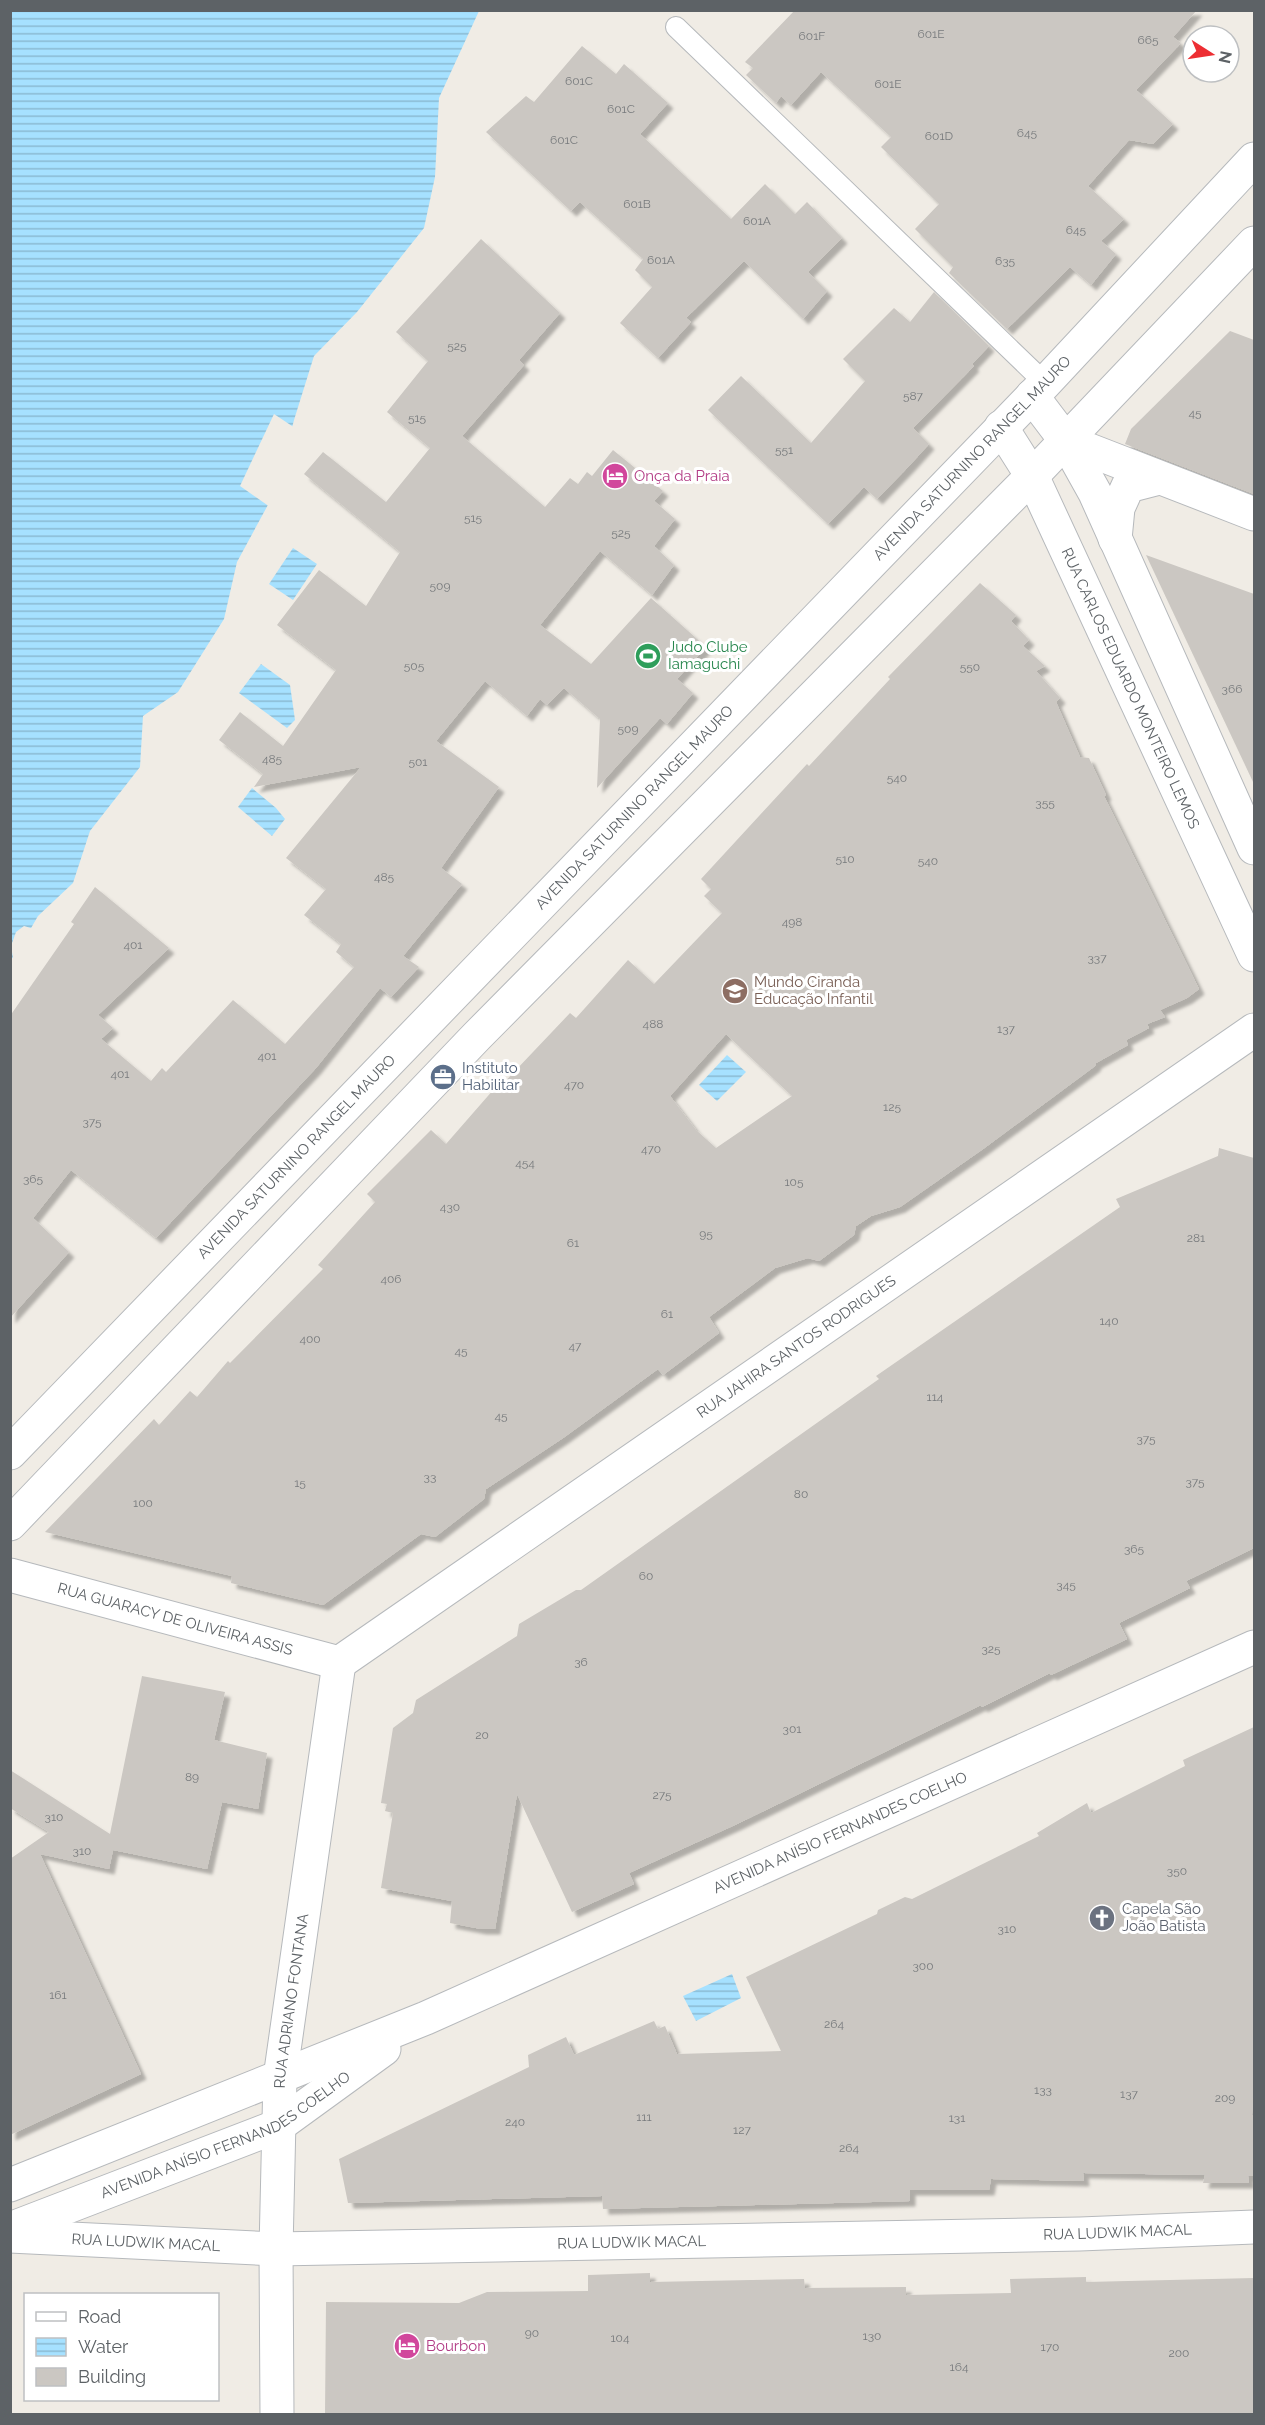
<svg xmlns="http://www.w3.org/2000/svg" width="1265" height="2425" font-family="Raleway,sans-serif">
  <style>
    .water { fill: url(#water-rules) }
    .pier { fill: #f0ece5 }
    .building { fill: #cbc7c2; fill-rule: evenodd; filter: url(#shadow) }
    .lines { fill: none; stroke-linecap: round; stroke-linejoin: round }
    .service-casing { stroke: #b6b9bc; stroke-width: 22 }
    .minor-casing { stroke: #b6b9bc; stroke-width: 35 }
    .tertiary-casing { stroke: #b6b9bc; stroke-width: 35 }
    .service { stroke: #fff; stroke-width: 20 }
    .minor { stroke: #fff; stroke-width: 33 }
    .tertiary { stroke: #fff; stroke-width: 33 }
    .labels { text-anchor: middle; stroke-width: 6; stroke-linejoin: round; paint-order: stroke }
    .number-label { font-size: 12px; fill: #787b7d }
    .street-label { font-size: 15px; fill: #5d6266; stroke: #fff }
    .hotel-label { font-size: 15px; fill: #b23c85; stroke: #fff; text-anchor: start }
    .leisure-label { font-size: 15px; fill: #27864d; stroke: #fff; text-anchor: start }
    .education-label { font-size: 15px; fill: #785e54; stroke: #fff; text-anchor: start }
    .service-label { font-size: 15px; fill: #4e5e75; stroke: #fff; text-anchor: start }
    .worship-label { font-size: 15px; fill: #5b616d; stroke: #fff; text-anchor: start }
  </style>
  <defs>
    <pattern id="water-rules" width="6" height="5" patternUnits="userSpaceOnUse" patternTransform="scale(1.5)"><rect width="6" height="5" fill="#a6e1ff"/><path d="M0 2.5h6" fill="none" stroke="#8abad2"/></pattern>
    <filter id="shadow"><feDropShadow dx="5.5" dy="5.5" stdDeviation="1.5" flood-color="#0004"/></filter>
  </defs>
  <rect width="100%" height="100%" fill="#f0ece5"/>
  <g class="water">
    <polygon points="11,11 479,11 439,98 435,177 424,228 357,312 314,356 294,420 276,490 237,562 224,619 178,692 143,716 140,767 90,831 73,883 38,916 11,963"/>
    <polygon points="293,548 317,564 293,600 269,584"/>
    <polygon points="261,664 290,685 295,720 287,728 239,693"/>
    <polygon points="252,788 276,808 285,819 272,836 238,807"/>
    <polygon points="727,1055 746,1072 717,1101 699,1085"/>
    <polygon points="732,1974 741,1998 696,2021 683,1996"/>
  </g>
  <g class="pier">
    <polygon points="274,414 295,428 279,491 270,507 240,486"/>
    <polygon points="24,926 34,929 10,966 11,957 13,958 11,946 16,932"/>
  </g>
  <g class="building">
    <polygon points="795,10 1197,10 1173,37 1181,43 1136,90 1173,124 1153,144 1129,140 1088,186 1124,219 1101,241 1116,254 1091,285 1070,267 1007,329 949,273 953,267 915,229 939,204 881,147 891,137 821,72 791,105 781,96 776,103 746,75 753,68 745,62"/>
    <polygon points="582,46 616,74 624,64 668,103 640,134 731,219 765,184 795,214 807,202 842,238 808,272 827,291 803,319 744,261 686,318 691,322 658,358 620,323 652,287 635,270 643,259 580,202 571,211 486,132 526,96 534,102"/>
    <polygon points="481,239 560,313 519,360 524,365 462,436 545,507 570,478 578,484 587,472 592,476 613,450 663,491 654,501 675,519 654,546 674,565 652,595 600,551 540,625 591,664 651,598 706,647 677,679 693,693 667,724 660,718 597,788 600,719 564,688 547,705 540,699 527,716 485,681 436,741 499,787 441,868 462,884 403,956 419,967 391,997 380,988 316,1068 156,1238 71,1170 33,1218 69,1252 10,1318 10,1016 74,924 71,922 95,887 169,948 98,1015 113,1028 101,1039 151,1081 162,1068 166,1072 233,1000 285,1044 354,967 336,952 341,944 304,915 326,889 286,858 361,767 254,787 263,774 219,740 240,712 283,746 336,670 277,625 319,570 366,606 400,552 304,474 323,452 386,502 430,448 387,412 428,361 396,332"/>
    <polygon points="934,292 989,346 972,364 974,366 913,428 929,444 909,466 877,499 864,487 828,524 708,410 741,376 811,443 865,381 843,359 894,308 910,322"/>
    <polygon points="1230,331 1254,340 1254,494 1125,444 1131,429"/>
    <polygon points="1146,555 1254,594 1254,784"/>
    <path d="M980 583 1016 615 1011 621 1029 640 1023 646 1045 666 1036 671 1060 698 1056 702 1080 757 1089 758 1106 795 1104 796 1199 989 1187 998 1160 1010 1165 1017 1147 1024 1149 1028 1126 1040 1128 1045 1096 1063 1095 1066 983 1149 900 1207 871 1216 856 1226 854 1235 819 1261 808 1258 775 1268 709 1317 719 1333 663 1375 658 1369 563 1438 486 1489 484 1499 435 1537 421 1534 323 1605 231 1583 232 1576 45 1532 154 1419 159 1425 190 1391 197 1397 228 1361 230 1363 323 1269 318 1265 375 1202 367 1194 431 1130 446 1144 494 1089 496 1091 570 1013 576 1018 628 960 654 984 722 913 704 896 711 889 701 879 807 764 809 766 890 679 888 677ZM726 1034 792 1096 716 1148 696 1130 670 1096Z"/>
    <polygon points="1219,1148 1254,1158 1254,1548 1186,1581 1190,1588 1119,1623 1127,1639 1051,1675 1050,1673 982,1707 981,1705 737,1824 629,1873 634,1884 572,1912 517,1794 495,1929 481,1929 450,1923 452,1901 381,1888 393,1813 385,1811 387,1804 381,1803 393,1728 413,1713 416,1700 517,1636 519,1624 576,1590 581,1590 879,1379 876,1376 1120,1207 1116,1199 1218,1156"/>
    <polygon points="142,1676 225,1692 214,1740 267,1753 258,1809 222,1802 207,1869 113,1850 109,1869 40,1854 141,2074 10,2135 10,1859 49,1832 10,1808 10,1770 110,1834"/>
    <polygon points="1254,1727 1254,2076 1252,2115 1254,2115 1254,2176 1248,2176 1249,2183 1203,2183 1205,2175 1083,2173 1084,2181 991,2179 989,2190 910,2190 910,2201 603,2209 602,2196 348,2203 339,2159 529,2067 528,2055 566,2037 574,2055 654,2021 658,2029 665,2026 677,2054 781,2051 746,1977 877,1914 878,1910 905,1897 912,1899 1039,1836 1037,1833 1087,1803 1091,1813 1185,1766 1183,1760"/>
    <polygon points="650,2273 650,2282 804,2279 805,2288 906,2287 906,2295 1011,2293 1010,2279 1086,2277 1086,2282 1254,2278 1254,2415 325,2415 326,2302 459,2303 487,2292 588,2291 588,2275"/>
  </g>
  <g class="lines">
    <defs>
      <polyline id="service" points="676,27 1045,383"/>
      <g id="minor">
        <polyline points="1066,441 1254,514"/>
        <path id="s1" d="M10 1575 339 1663"/>
        <path id="s2" d="M339 1663 1254 1030"/>
        <path id="s3" d="M10 2236 276 2249 1080 2234 1254 2227"/>
        <path id="s4" d="M277 2414 276 2249 280 2078 339 1663"/>
      </g>
      <g id="tertiary">
        <polyline points="1032,396 1066,441 1095,493 1254,848"/>
        <path id="s5" d="M1001 427 1032 476 1254 955"/>
        <polyline points="1115,539 1118,508 1128,486 1159,478"/>
        <path id="s6" d="M10 1453 1045 383 1254 159"/>
        <polyline points="10,1524 477,1036 1032,476 1254,243"/>
        <path id="s7" d="M10 2185 426 2018 1254 1647"/>
        <path id="s8" d="M10 2229 278 2126 384 2049"/>
      </g>
    </defs>
    <use href="#service" class="service-casing"/>
    <use href="#minor" class="minor-casing"/>
    <use href="#tertiary" class="tertiary-casing"/>
    <use href="#service" class="service"/>
    <use href="#minor" class="minor"/>
    <use href="#tertiary" class="tertiary"/>
  </g>
  <defs>
    <symbol id="hotel-disc" viewBox="-11 -11 22 22"><circle r="9.5" fill="#d1479c" stroke="#fff"/><path d="M-6-4.5h1.5V1H6V5H4.5V3h-9V5H-6ZM-4 0a1.8 1.8 0 1 1 3.6 0ZM.5 0V-2.5h3Q6-2.5 6 0Z" fill="#fff"/></symbol>
    <symbol id="stadium-disc" viewBox="-11 -11 22 22"><circle r="9.5" fill="#2e9e5b" stroke="#fff"/><path d="M0-5a6.5 5 0 1 0 0 10a6.5 5 0 1 0 0-10ZM-3.5-1.8h7v3.6h-7Z" fill="#fff"/></symbol>
    <symbol id="school-disc" viewBox="-11 -11 22 22"><circle r="9.5" fill="#8d6e63" stroke="#fff"/><path d="M0-5L7-2L0 1L-7-2ZM-4 1L0 2.5L4 1V4Q0 6-4 4Z" fill="#fff"/></symbol>
    <symbol id="office-disc" viewBox="-11 -11 22 22"><circle r="9.5" fill="#5c6f8a" stroke="#fff"/><path d="M-6-3h4V-5.5h4V-3h4V5H-6ZM-1-4.5V-3h2v-1.5ZM-6 0V1H6V0Z" fill="#fff"/></symbol>
    <symbol id="church-disc" viewBox="-11 -11 22 22"><circle r="9.5" fill="#6b7280" stroke="#fff"/><path d="M-1.2-6h2.4v3.5h3.3v2.4h-3.3V6h-2.4V-.1h-3.3v-2.4h3.3Z" fill="#fff"/></symbol>
  </defs>
  <g fill-rule="evenodd">
    <use href="#hotel-disc" x="600" y="461" width="30" height="30"/>
    <use href="#stadium-disc" x="633" y="641" width="30" height="30"/>
    <use href="#school-disc" x="720" y="976" width="30" height="30"/>
    <use href="#office-disc" x="428" y="1062" width="30" height="30"/>
    <use href="#church-disc" x="1087" y="1903" width="30" height="30"/>
    <use href="#hotel-disc" x="392" y="2331" width="30" height="30"/>
  </g>
  <g class="labels">
    <g class="number-label">
      <text x="931" y="38">601E</text>
      <text x="812" y="40">601F</text>
      <text x="1148" y="44">665</text>
      <text x="579" y="85">601C</text>
      <text x="888" y="88">601E</text>
      <text x="621" y="113">601C</text>
      <text x="1027" y="137">645</text>
      <text x="939" y="140">601D</text>
      <text x="564" y="144">601C</text>
      <text x="637" y="208">601B</text>
      <text x="757" y="225">601A</text>
      <text x="1076" y="234">645</text>
      <text x="661" y="264">601A</text>
      <text x="1005" y="265">635</text>
      <text x="457" y="350">525</text>
      <text x="913" y="400">587</text>
      <text x="1195" y="417">45</text>
      <text x="417" y="422">515</text>
      <text x="784" y="454">551</text>
      <text x="473" y="522">515</text>
      <text x="621" y="537">525</text>
      <text x="440" y="590">509</text>
      <text x="414" y="670">505</text>
      <text x="970" y="671">550</text>
      <text x="1232" y="693">366</text>
      <text x="628" y="733">509</text>
      <text x="272" y="763">485</text>
      <text x="418" y="766">501</text>
      <text x="897" y="782">540</text>
      <text x="1045" y="807">355</text>
      <text x="845" y="863">510</text>
      <text x="928" y="865">540</text>
      <text x="384" y="881">485</text>
      <text x="792" y="926">498</text>
      <text x="133" y="949">401</text>
      <text x="1097" y="962">337</text>
      <text x="653" y="1028">488</text>
      <text x="1006" y="1033">137</text>
      <text x="267" y="1060">401</text>
      <text x="120" y="1078">401</text>
      <text x="574" y="1089">470</text>
      <text x="892" y="1111">125</text>
      <text x="92" y="1126">375</text>
      <text x="651" y="1153">470</text>
      <text x="525" y="1167">454</text>
      <text x="33" y="1183">365</text>
      <text x="794" y="1186">105</text>
      <text x="450" y="1211">430</text>
      <text x="706" y="1238">95</text>
      <text x="1196" y="1242">281</text>
      <text x="573" y="1247">61</text>
      <text x="391" y="1283">406</text>
      <text x="667" y="1318">61</text>
      <text x="1109" y="1325">140</text>
      <text x="310" y="1343">400</text>
      <text x="575" y="1350">47</text>
      <text x="461" y="1355">45</text>
      <text x="935" y="1401">114</text>
      <text x="501" y="1420">45</text>
      <text x="1146" y="1443">375</text>
      <text x="430" y="1481">33</text>
      <text x="1195" y="1486">375</text>
      <text x="300" y="1487">15</text>
      <text x="801" y="1498">80</text>
      <text x="143" y="1507">100</text>
      <text x="1134" y="1553">365</text>
      <text x="646" y="1580">60</text>
      <text x="1066" y="1589">345</text>
      <text x="991" y="1653">325</text>
      <text x="581" y="1666">36</text>
      <text x="792" y="1733">301</text>
      <text x="482" y="1739">20</text>
      <text x="192" y="1781">89</text>
      <text x="662" y="1799">275</text>
      <text x="54" y="1821">310</text>
      <text x="82" y="1855">310</text>
      <text x="1177" y="1875">350</text>
      <text x="1007" y="1933">310</text>
      <text x="923" y="1970">300</text>
      <text x="58" y="1999">161</text>
      <text x="834" y="2028">264</text>
      <text x="1043" y="2094">133</text>
      <text x="1129" y="2098">137</text>
      <text x="1225" y="2102">209</text>
      <text x="644" y="2121">111</text>
      <text x="957" y="2122">131</text>
      <text x="515" y="2126">240</text>
      <text x="742" y="2134">127</text>
      <text x="849" y="2152">264</text>
      <text x="532" y="2337">90</text>
      <text x="872" y="2340">130</text>
      <text x="620" y="2342">104</text>
      <text x="1050" y="2351">170</text>
      <text x="1179" y="2357">200</text>
      <text x="959" y="2371">164</text>
    </g>
    <g class="street-label">
      <text dy="5" stroke="none"><textPath href="#s6" startOffset="1384">AVENIDA SATURNINO RANGEL MAURO</textPath></text>
      <text dy="5" stroke="none"><textPath href="#s5" startOffset="292">RUA CARLOS EDUARDO MONTEIRO LEMOS</textPath></text>
      <text dy="5" stroke="none"><textPath href="#s6" startOffset="898">AVENIDA SATURNINO RANGEL MAURO</textPath></text>
      <text dy="5" stroke="none"><textPath href="#s6" startOffset="412">AVENIDA SATURNINO RANGEL MAURO</textPath></text>
      <text dy="5" stroke="none"><textPath href="#s2" startOffset="556">RUA JAHIRA SANTOS RODRIGUES</textPath></text>
      <text dy="5" stroke="none"><textPath href="#s1" startOffset="171">RUA GUARACY DE OLIVEIRA ASSIS</textPath></text>
      <text dy="5" stroke="none"><textPath href="#s7" startOffset="902">AVENIDA ANÍSIO FERNANDES COELHO</textPath></text>
      <text dy="5" stroke="none"><textPath href="#s4" startOffset="414">RUA ADRIANO FONTANA</textPath></text>
      <text dy="5" stroke="none"><textPath href="#s8" startOffset="236">AVENIDA ANÍSIO FERNANDES COELHO</textPath></text>
      <text dy="5" stroke="none"><textPath href="#s3" startOffset="1108">RUA LUDWIK MACAL</textPath></text>
      <text dy="5" stroke="none"><textPath href="#s3" startOffset="136">RUA LUDWIK MACAL</textPath></text>
      <text dy="5" stroke="none"><textPath href="#s3" startOffset="622">RUA LUDWIK MACAL</textPath></text>
    </g>
    <g class="hotel-label">
      <text x="634" y="481">Onça da Praia</text>
      <text x="426" y="2351">Bourbon</text>
    </g>
    <g class="leisure-label">
      <text x="668" y="652">Judo Clube<tspan x="668" dy="17">Iamaguchi</tspan></text>
    </g>
    <g class="education-label">
      <text x="754" y="987">Mundo Ciranda<tspan x="754" dy="17">Educação Infantil</tspan></text>
    </g>
    <g class="service-label">
      <text x="462" y="1073">Instituto<tspan x="462" dy="17">Habilitar</tspan></text>
    </g>
    <g class="worship-label">
      <text x="1122" y="1914">Capela São<tspan x="1122" dy="17">João Batista</tspan></text>
    </g>
  </g>
  <rect width="1265" height="2425" fill="none" stroke="#5d6266" stroke-width="24"/>
  <rect x="24" y="2293" width="195" height="108" fill="#ffffff" stroke="#bec0c2" stroke-width="1.5"/>
  <rect x="36" y="2312" width="30" height="9" fill="#ffffff" stroke="#bec0c2" stroke-width="1.5"/>
  <text x="78" y="2323" font-size="18" fill="#5d6266">Road</text>
  <rect x="36" y="2338" width="30" height="18" fill="url(#water-rules)" stroke="#bec0c2" stroke-width="1.5"/>
  <text x="78" y="2353" font-size="18" fill="#5d6266">Water</text>
  <rect x="36" y="2368" width="30" height="18" fill="#cbc7c2" stroke="#bec0c2" stroke-width="1.5"/>
  <text x="78" y="2383" font-size="18" fill="#5d6266">Building</text>
  <g transform="translate(1211 54) rotate(102)"><circle r="28" fill="#ffffff" stroke="#bec0c2" stroke-width="1.5"/>
  <path d="M0-4.5L10 22L0 15L-10 22Z" fill="#ed2e33"/>
  <text y="-9" font-size="16" font-weight="bold" text-anchor="middle" fill="#5d6266">N</text>
  </g>
</svg>
